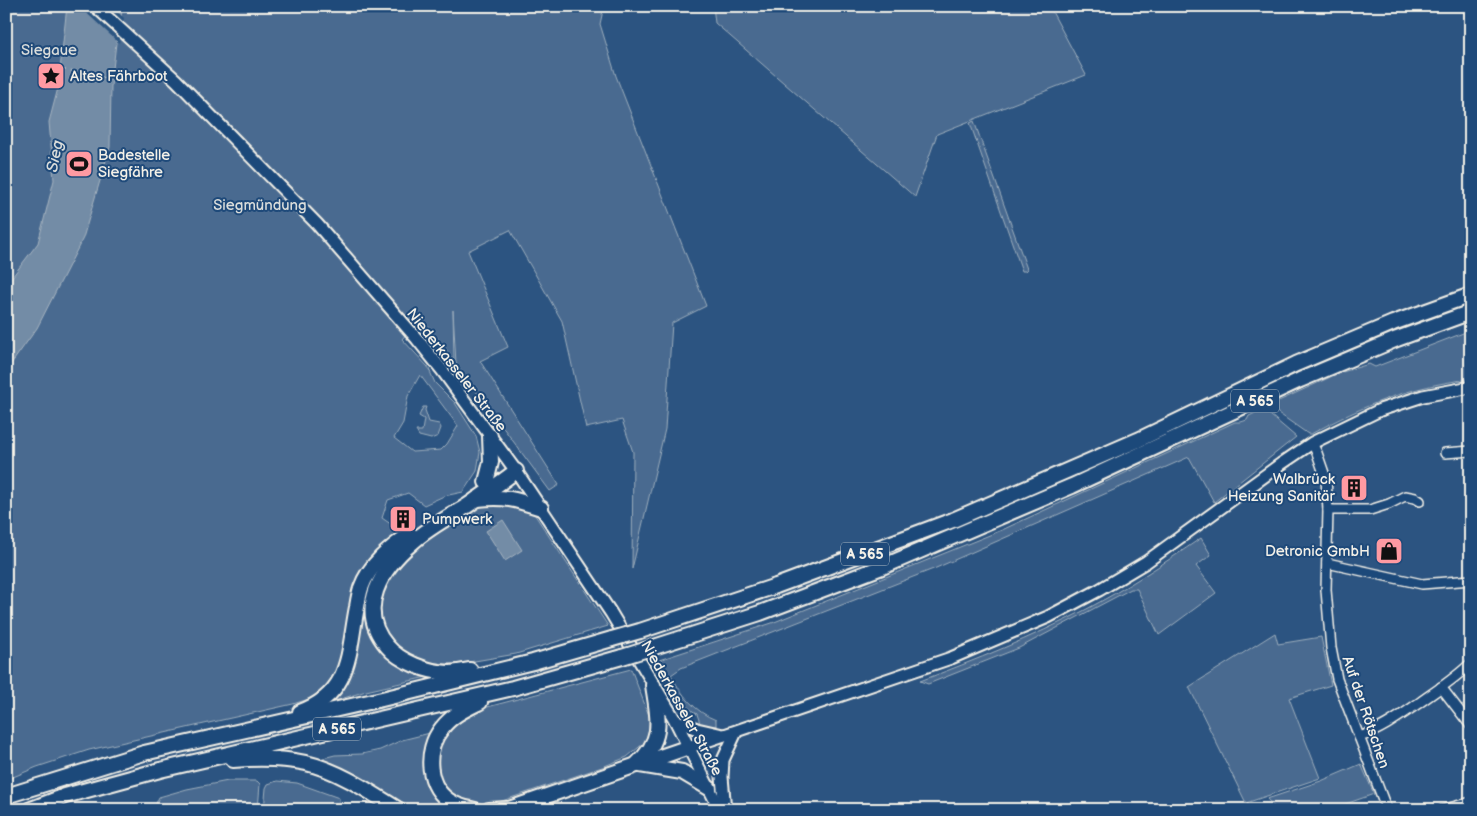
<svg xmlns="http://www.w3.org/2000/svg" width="1477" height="816" font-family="'Balsamiq Sans',sans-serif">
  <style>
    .green { fill: #496b90; stroke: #9eaebc; fill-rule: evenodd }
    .water { fill: #738ca6; stroke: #a7b4c0 }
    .pier { fill: #2c5481 }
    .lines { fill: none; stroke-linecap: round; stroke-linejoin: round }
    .ferry { stroke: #dadddb; stroke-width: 1; stroke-dasharray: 6 5; stroke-linecap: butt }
    .minor-casing { stroke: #f4f1e8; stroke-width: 12 }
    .major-casing { stroke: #f4f1e8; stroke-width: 15 }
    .highway-casing { stroke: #f4f1e8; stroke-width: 18 }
    .minor { stroke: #1f4a7a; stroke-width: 9 }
    .major { stroke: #1f4a7a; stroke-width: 11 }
    .highway { stroke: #1f4a7a; stroke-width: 14 }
    .highway-bridge-casing { stroke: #f4f1e8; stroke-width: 18; stroke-linecap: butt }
    .highway-bridge { stroke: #1f4a7a; stroke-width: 14 }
    .labels { text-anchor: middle; stroke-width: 4; stroke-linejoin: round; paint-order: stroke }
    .shield { fill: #1f4a7a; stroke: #b4bfc7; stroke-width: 1 }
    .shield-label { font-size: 14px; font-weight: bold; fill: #f4f1e8 }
    .park-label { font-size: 15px; fill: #dadddb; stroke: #1f4a7a }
    .poi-label { font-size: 15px; fill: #f4f1e8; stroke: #1f4a7a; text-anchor: start }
    .street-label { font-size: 15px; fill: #f4f1e8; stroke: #1f4a7a }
    .water-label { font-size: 16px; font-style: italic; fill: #dadddb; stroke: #1f4a7a }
  </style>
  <rect width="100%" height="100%" fill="#2c5481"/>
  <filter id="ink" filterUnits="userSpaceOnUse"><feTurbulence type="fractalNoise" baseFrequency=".02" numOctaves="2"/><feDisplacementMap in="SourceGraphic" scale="10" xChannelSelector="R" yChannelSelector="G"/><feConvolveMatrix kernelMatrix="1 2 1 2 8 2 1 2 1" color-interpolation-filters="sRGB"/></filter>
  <g filter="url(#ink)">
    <g class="green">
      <path d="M6 6H604L600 24 616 76 706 306 672 323 665 429 632 569 633 452 622 420 586 428 562 321 510 230 468 251 508 347 480 361 559 485 550 491 456 364 453 310 454 360 421 317 402 339 428 367 435 383 455 403 476 436 480 452 477 471 463 492 444 496 424 505 408 493 388 500 382 518 405 534 372 563 340 665 330 685 315 697 293 704 89 750 37 767 6 780ZM420 375 458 426 447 444 441 450 412 452 394 438 403 423 408 396Z"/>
      <polygon points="713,6 1049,6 1086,75 937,134 915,197 715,23"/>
      <polygon points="974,121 1027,269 1025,271 1022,271 970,123"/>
      <path d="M1471 330V379C1410 386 1364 405 1311 434H1308L1268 406 1339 373 1369 364 1375 367Z"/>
      <polygon points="423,407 426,407 425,410 429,422 439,424 441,428 438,436 431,439 419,436 416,431 422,431 424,419 419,416"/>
      <path d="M1263 409 1296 437 1214 502 1189 457 936 568 681 668 671 675C681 694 695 712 716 720V726H701L697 714 683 704 656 661 772 623 1002 530 1235 422H1241L1247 420 1249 416Z"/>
      <polygon points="500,502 533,512 608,626 516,654 457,664 429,663 411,657 395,647 386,636 379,613 378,601 391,570 406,556 465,514 486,503"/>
      <path d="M1201 538 1211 555 1196 566 1216 593 1159 635 1137 589H1131L1019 648 928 684 920 681C976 660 1031 638 1085 610 1125 589 1163 564 1201 538Z"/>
      <polygon points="368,593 366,612 376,643 391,659 406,670 431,676 366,691 325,704"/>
      <polygon points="1275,633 1278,644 1321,637 1331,685 1289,698 1320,778 1246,803 1189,687"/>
      <polygon points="631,669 650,718 648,734 644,743 627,757 602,767 493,804 480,805 464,801 450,793 437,774 438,748 453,727 480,709"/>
      <polygon points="434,732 425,761 459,810 420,810 398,800 350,773 315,760 335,755 362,754 380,750 402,740"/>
      <polygon points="1361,764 1374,794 1337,807 1336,810 1306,810 1305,807 1292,810 1277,810 1267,799 1321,781"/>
      <polygon points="228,781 257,781 260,784 258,810 153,810 159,797 187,789"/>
      <polygon points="277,781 297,783 339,798 339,805 353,810 264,810 266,788 268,784"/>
    </g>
    <g class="water">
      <polygon points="67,6 123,6 116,43 111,86 110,147 83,238 37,328 6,371 6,285 38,243 54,180 49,122 58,88"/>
      <polygon points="503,520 522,550 505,561 486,531"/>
    </g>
    <polygon class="pier" points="79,6 111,6 124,18 119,43"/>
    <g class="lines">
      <polyline class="ferry" points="60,69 112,79"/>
      <defs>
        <g id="minor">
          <polyline points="1312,443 1317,453 1326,479 1328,510 1326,590 1331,648 1337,679 1387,810"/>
          <polyline points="1445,453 1471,451"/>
          <polyline points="1328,510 1370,510 1389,504 1405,496 1415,498 1420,501"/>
          <polyline points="1327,563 1422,584 1471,580"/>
          <polyline points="1441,687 1471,726"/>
          <path d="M1359 737C1381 730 1400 716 1419 703 1437 690 1456 678 1471 663"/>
          <polyline points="1442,810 1471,802"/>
        </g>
        <g id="major">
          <polyline points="95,6 176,80 317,224 417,339 442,370 516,471 611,613 675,720 720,810"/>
          <polyline points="675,720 697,729 723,735"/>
          <polyline points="689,747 951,658 1048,617 1099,590 1146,562 1281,464 1312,443 1380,410 1423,396 1471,387"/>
          <polyline points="725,810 722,777 723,760 736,732"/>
        </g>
        <g id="highway">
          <polyline points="486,482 491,462 490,436"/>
          <path d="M477 499C505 496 515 499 541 508"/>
          <polyline points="640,631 776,586 953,520 1138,440 1296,364 1393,323 1471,295"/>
          <polyline points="651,648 760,613 882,567 1072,486 1300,380 1397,339 1471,312"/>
          <path d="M470 670C463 671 455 673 448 673 428 672 400 662 387 646 355 609 382 568 413 542 428 528 449 517 467 506 483 495 500 483 516 471"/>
          <path d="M300 712C352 693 348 652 357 607 358 601 359 594 361 588 369 565 390 548 410 534"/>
          <path d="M233 760C257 758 282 758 306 763 340 771 370 792 399 810"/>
          <path d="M637 764C665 738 658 719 653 685"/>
          <polyline points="640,765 682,772 709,788"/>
          <polyline points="6,796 144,753 382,699 533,662 612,639"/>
          <polyline points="29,810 65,796 160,770 513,688 622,657"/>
          <path d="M475 810C467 808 460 807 453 803 426 789 424 750 442 728 452 715 466 709 480 702"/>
          <polyline points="489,810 507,809"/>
          <polyline points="506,810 689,747"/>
        </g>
      </defs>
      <use href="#minor" class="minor-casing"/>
      <use href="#major" class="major-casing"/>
      <use href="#highway" class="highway-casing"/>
      <use href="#minor" class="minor"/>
      <use href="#major" class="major"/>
      <use href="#highway" class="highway"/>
      <defs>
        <g id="highway-bridge">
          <polyline points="612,639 640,631"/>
          <polyline points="622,657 651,648"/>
        </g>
      </defs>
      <use href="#highway-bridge" class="highway-bridge-casing"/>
      <use href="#highway-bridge" class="highway-bridge"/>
    </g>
  </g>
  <defs>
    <symbol id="sight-square" viewBox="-11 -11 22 22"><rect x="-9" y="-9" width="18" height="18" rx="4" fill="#ff9aa2" stroke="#1f4a7a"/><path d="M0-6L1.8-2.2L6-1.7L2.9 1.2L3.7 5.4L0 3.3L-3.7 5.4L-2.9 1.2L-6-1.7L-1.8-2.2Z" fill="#111"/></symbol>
    <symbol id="stadium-square" viewBox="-11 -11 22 22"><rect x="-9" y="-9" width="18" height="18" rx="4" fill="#ff9aa2" stroke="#1f4a7a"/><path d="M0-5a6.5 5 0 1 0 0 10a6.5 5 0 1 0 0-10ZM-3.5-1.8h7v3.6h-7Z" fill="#111"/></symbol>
    <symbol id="building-square" viewBox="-11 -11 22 22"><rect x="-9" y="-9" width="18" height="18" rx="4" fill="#ff9aa2" stroke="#1f4a7a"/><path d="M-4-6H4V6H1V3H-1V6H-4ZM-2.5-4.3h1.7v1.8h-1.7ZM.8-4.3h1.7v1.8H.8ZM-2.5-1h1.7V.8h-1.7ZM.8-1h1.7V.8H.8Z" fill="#111"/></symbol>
    <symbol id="shop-square" viewBox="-11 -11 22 22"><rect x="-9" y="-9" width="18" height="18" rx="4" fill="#ff9aa2" stroke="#1f4a7a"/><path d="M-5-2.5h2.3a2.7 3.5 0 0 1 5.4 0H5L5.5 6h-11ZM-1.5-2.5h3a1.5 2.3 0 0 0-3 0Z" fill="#111"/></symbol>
  </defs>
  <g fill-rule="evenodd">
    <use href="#sight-square" x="35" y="60" width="32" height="32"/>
    <use href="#stadium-square" x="63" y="148" width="32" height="32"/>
    <use href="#building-square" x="1338" y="472" width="32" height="32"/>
    <use href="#building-square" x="387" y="503" width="32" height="32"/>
    <use href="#shop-square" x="1373" y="535" width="32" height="32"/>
  </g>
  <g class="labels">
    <g class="shield">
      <rect x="1231" y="389.5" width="48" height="23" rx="4"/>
      <rect x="841" y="542.5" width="48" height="23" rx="4"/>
      <rect x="313" y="717.5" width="48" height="23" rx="4"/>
    </g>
    <g class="shield-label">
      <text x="1255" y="406">A 565</text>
      <text x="865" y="559">A 565</text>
      <text x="337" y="734">A 565</text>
    </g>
    <g class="park-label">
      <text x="49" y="55">Siegaue</text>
      <text x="260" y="210">Siegmündung</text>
    </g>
    <g class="poi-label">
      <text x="70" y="81">Altes Fährboot</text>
      <text x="98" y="160">Badestelle<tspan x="98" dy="17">Siegfähre</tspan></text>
      <text x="1335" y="484" text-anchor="end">Walbrück<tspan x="1335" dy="17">Heizung Sanitär</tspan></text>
      <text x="422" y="524">Pumpwerk</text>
      <text x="1370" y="556" text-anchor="end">Detronic GmbH</text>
    </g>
    <g class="street-label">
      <text transform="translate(457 370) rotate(52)" y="5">Niederkasseler Straße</text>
      <text transform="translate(682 708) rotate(61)" y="5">Niederkasseler Straße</text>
      <text transform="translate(1366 712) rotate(71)" y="5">Auf der Rötschen</text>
    </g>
    <g class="water-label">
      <text transform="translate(54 156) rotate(-79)" y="6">Sieg</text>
    </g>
  </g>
  <rect width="1477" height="816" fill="none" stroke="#1f4a7a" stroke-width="25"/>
  <rect x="12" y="12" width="1452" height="791" fill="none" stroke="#f4f1e8" stroke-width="2" filter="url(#ink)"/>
</svg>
